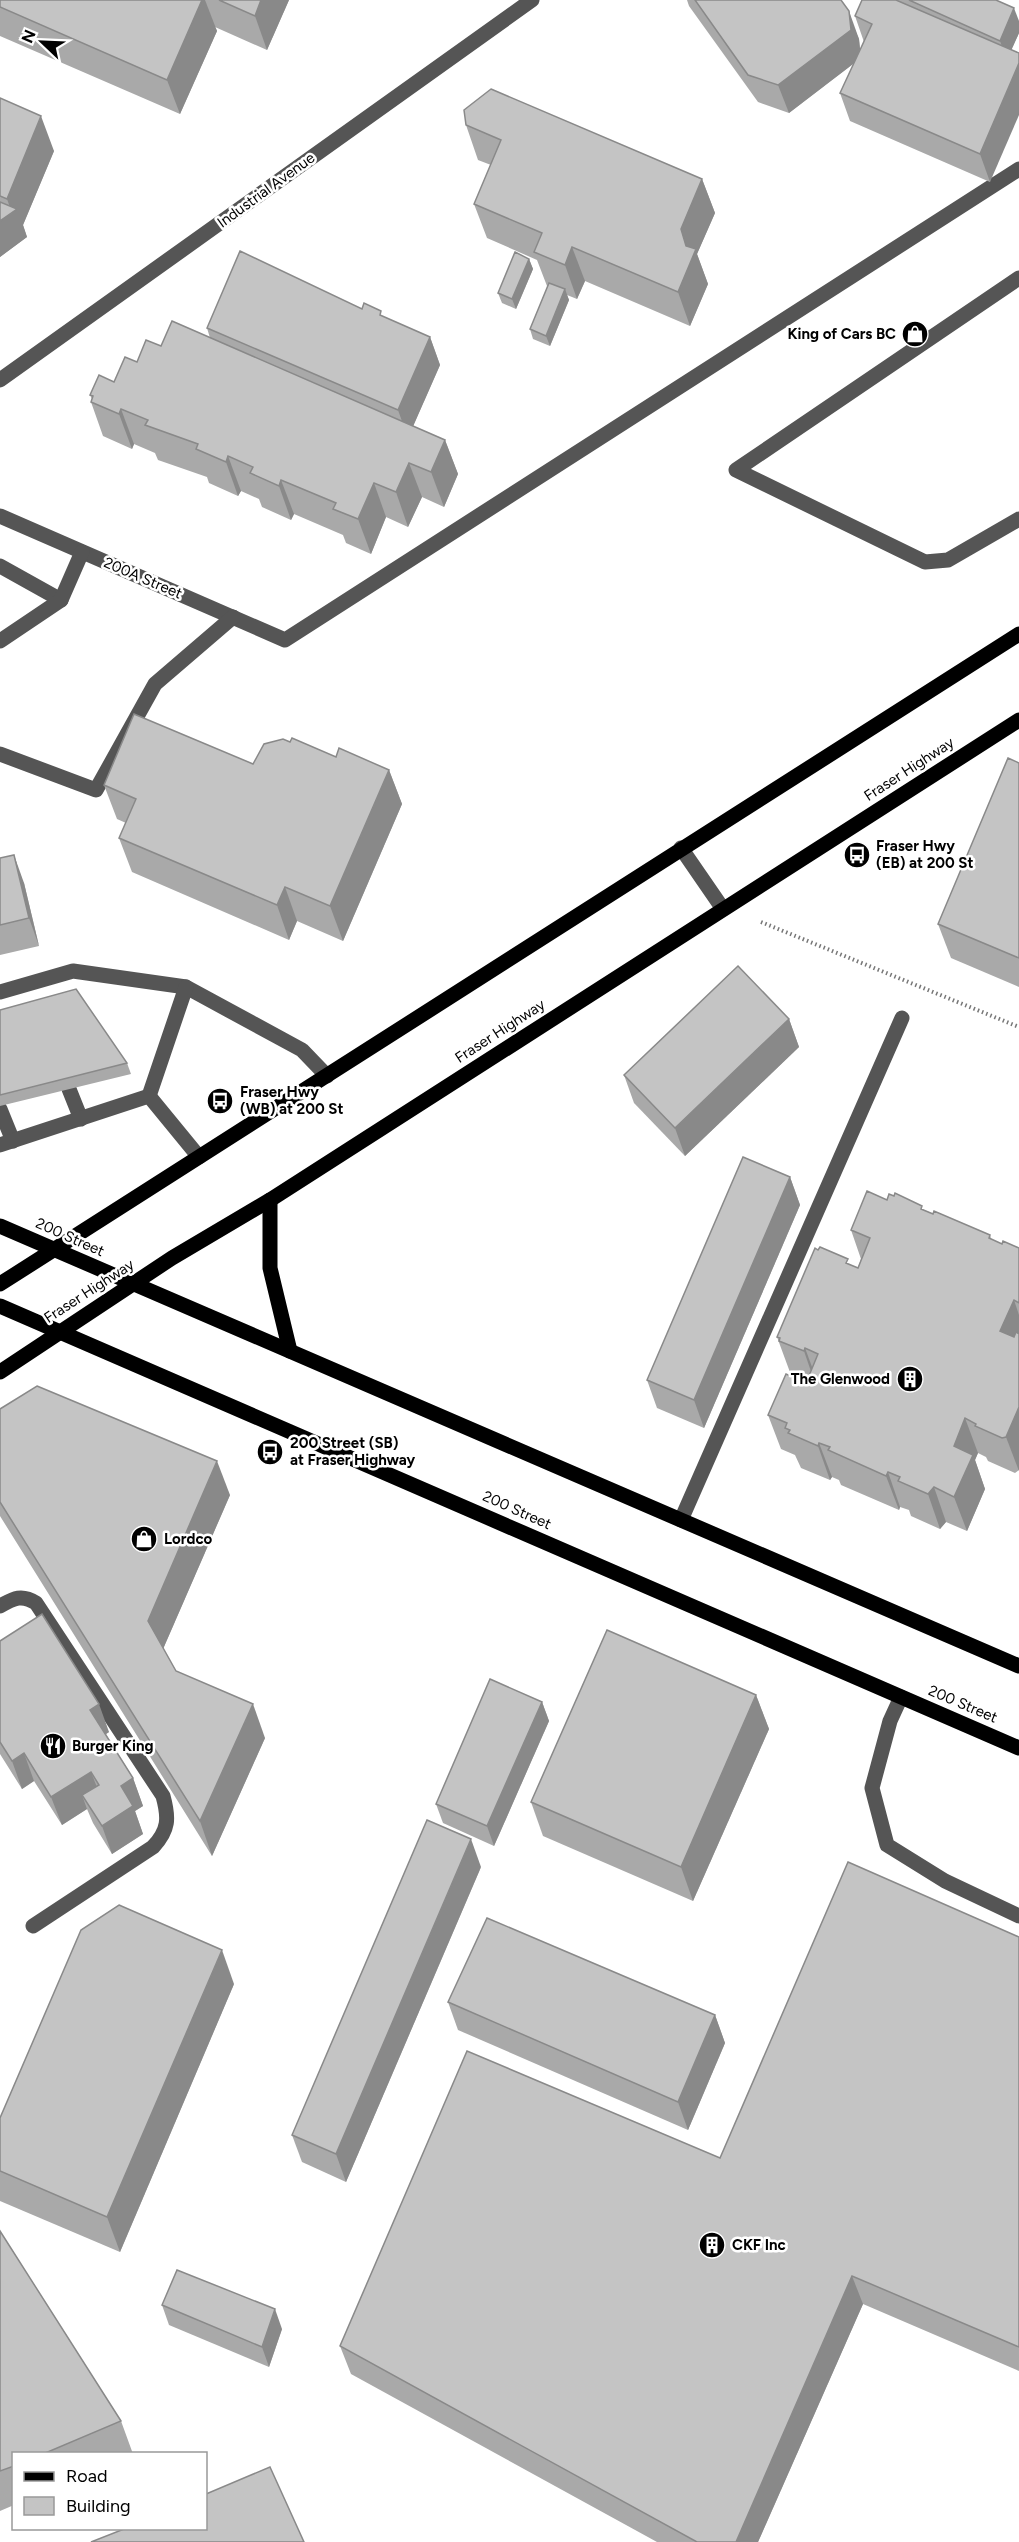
<svg xmlns="http://www.w3.org/2000/svg" width="1019" height="2542" font-family="Figtree,sans-serif">
  <style>
    .lines { fill: none; stroke-linecap: round; stroke-linejoin: round }
    .path { stroke: #777; stroke-width: 4; stroke-dasharray: 1.5 3; stroke-linecap: butt }
    .minor { stroke: #555; stroke-width: 15 }
    .major { stroke: #000; stroke-width: 15 }
    .wall { fill: #a9a9a9 }
    .shaded-wall { fill: #898989 }
    .building { fill: #c4c4c4; stroke: #898989; stroke-width: 1.5 }
    .labels { text-anchor: middle; stroke-width: 5; stroke-linejoin: round; paint-order: stroke }
    .street-label { font-size: 15px; fill: #000; stroke: #fff }
    .poi-label { font-size: 15px; font-weight: bold; fill: #000; stroke: #fff; text-anchor: start }
  </style>
  <rect width="100%" height="100%" fill="#fff"/>
  <g class="lines">
    <polyline class="path" points="761,922 1019,1027"/>
    <g class="minor">
      <polyline points="1019,278 736,470 925,562 948,560 1019,519"/>
      <polyline points="0,380 532,0"/>
      <polyline points="0,516 285,640 1019,169"/>
      <polyline points="0,566 61,600"/>
      <polyline points="0,641 61,600 82,552"/>
      <polyline points="0,754 96,790 155,684 233,617"/>
      <polyline points="681,848 723,909"/>
      <polyline points="0,992 73,971 186,987 302,1050 327,1076"/>
      <polyline points="69,1089 81,1119"/>
      <polyline points="149,1096 186,987"/>
      <polyline points="0,1109 13,1141"/>
      <polyline points="0,1145 149,1096 199,1157"/>
      <polyline points="681,1520 902,1018"/>
      <path d="M0 1606C14 1598 22 1594 36 1603L163 1796C169 1818 169 1830 153 1847L33 1926"/>
      <polyline points="901,1697 890,1721 872,1788 887,1845 945,1881 1019,1916"/>
    </g>
    <g class="major">
      <polyline points="270,1200 270,1268 290,1351"/>
      <polyline points="0,1226 1019,1666"/>
      <polyline points="0,1284 1019,634"/>
      <polyline points="0,1306 1019,1748"/>
      <polyline points="0,1372 172,1258 270,1200 1019,720"/>
    </g>
  </g>
  <g class="wall">
    <polygon points="0,0 289,0 267,50 215,27 217,31 180,114 0,36"/>
    <polygon points="687,0 841,0 859,39 860,50 864,42 855,16 862,0 996,0 1019,33 1011,50 990,182 850,121 840,93 854,63 789,113 758,102 689,6"/>
    <polygon points="0,98 54,151 23,225 27,237 0,257"/>
    <polygon points="466,125 702,179 715,213 697,254 708,284 690,326 585,281 577,299 567,295 569,300 550,346 533,339 530,329 548,287 547,286 537,260 487,238 474,204 491,165 478,160"/>
    <polygon points="529,259 533,269 516,309 502,303 498,293"/>
    <polygon points="362,309 384,317 430,337 440,365 413,426 445,440 458,474 444,507 422,497 408,527 386,517 371,554 346,543 343,535 294,514 291,520 262,507 259,499 241,491 238,496 209,483 207,477 158,460 155,453 134,444 132,449 103,436 91,402 92,399 90,395 114,382 137,362 161,346 210,338 207,328"/>
    <polygon points="290,742 336,757 389,770 402,804 343,941 297,921 289,940 132,872 119,838 126,823 117,819 104,785 253,764"/>
    <polygon points="1019,763 1019,987 951,958 938,924"/>
    <polygon points="0,858 24,883 39,946 0,955"/>
    <polygon points="0,1010 127,1063 131,1074 0,1106"/>
    <polygon points="789,1019 799,1047 685,1156 634,1103 624,1075"/>
    <polygon points="790,1177 800,1205 704,1428 657,1408 647,1380"/>
    <polygon points="894,1196 933,1214 990,1235 991,1239 1002,1244 1019,1248 1019,1470 1015,1473 988,1461 986,1457 978,1453 975,1460 985,1489 967,1531 946,1522 940,1529 911,1516 909,1510 900,1507 899,1510 841,1485 839,1480 832,1477 830,1480 801,1468 795,1455 781,1449 768,1415 806,1382 791,1375 777,1337 849,1264 858,1268 861,1259 851,1230 887,1200"/>
    <polygon points="0,1409 230,1495 163,1649 176,1671 265,1738 212,1856 0,1516"/>
    <polygon points="0,1641 109,1732 106,1734 133,1778 143,1806 135,1811 143,1834 112,1854 93,1823 87,1809 62,1825 34,1781 22,1789 0,1754"/>
    <polygon points="756,1695 769,1729 693,1901 543,1836 531,1802"/>
    <polygon points="542,1702 549,1721 494,1846 443,1823 436,1804"/>
    <polygon points="481,1867 346,2182 302,2162 292,2135"/>
    <polygon points="1019,1937 1019,2371 863,2304 758,2542 657,2542 351,2374 340,2346 720,2158"/>
    <polygon points="234,1984 120,2252 0,2201 0,2118"/>
    <polygon points="448,2002 715,2015 725,2043 688,2130 458,2030"/>
    <polygon points="0,2231 121,2421 133,2454 14,2454 14,2505 0,2511"/>
    <polygon points="162,2305 282,2329 269,2367 169,2325"/>
  </g>
  <g class="shaded-wall">
    <polygon points="202,0 205,0 217,31 180,114 167,80"/>
    <polygon points="261,0 289,0 267,50 255,16"/>
    <polygon points="1014,8 1019,21 1019,33 1007,60 1000,41"/>
    <polygon points="849,11 859,39 861,58 789,113 778,85"/>
    <polygon points="1019,63 1019,115 990,182 980,154"/>
    <polygon points="41,116 54,151 23,225 27,237 0,257 0,221 12,213 7,199"/>
    <polygon points="702,179 715,213 697,254 708,284 690,326 678,292 681,229"/>
    <polygon points="572,247 585,281 577,299 565,265"/>
    <polygon points="529,259 533,269 516,309 512,299"/>
    <polygon points="565,289 569,300 550,346 546,336"/>
    <polygon points="430,337 440,365 408,438 398,410"/>
    <polygon points="121,409 134,444 132,449 119,414"/>
    <polygon points="445,440 458,474 444,507 431,472"/>
    <polygon points="228,456 241,491 238,496 226,462"/>
    <polygon points="409,463 422,497 408,527 396,492"/>
    <polygon points="281,480 294,514 291,520 279,486"/>
    <polygon points="374,483 386,517 371,554 358,519"/>
    <polygon points="389,770 402,804 343,941 330,906"/>
    <polygon points="14,855 24,883 39,946 29,918"/>
    <polygon points="285,887 297,921 289,940 277,905"/>
    <polygon points="789,1019 799,1047 685,1156 675,1128"/>
    <polygon points="790,1177 800,1205 704,1428 694,1400"/>
    <polygon points="1014,1300 1019,1315 1019,1351 1000,1331"/>
    <polygon points="805,1348 818,1383 816,1386 804,1351"/>
    <polygon points="1019,1407 1019,1471 1006,1437"/>
    <polygon points="965,1418 978,1453 975,1460 985,1489 967,1531 954,1497 954,1446"/>
    <polygon points="819,1443 832,1477 830,1480 818,1446"/>
    <polygon points="217,1461 230,1495 160,1656 148,1621"/>
    <polygon points="888,1472 900,1507 899,1510 886,1476"/>
    <polygon points="934,1487 946,1522 940,1529 928,1494"/>
    <polygon points="756,1695 769,1729 693,1901 681,1867"/>
    <polygon points="542,1702 549,1721 494,1846 487,1826"/>
    <polygon points="99,1704 109,1732 100,1738 90,1710"/>
    <polygon points="253,1704 265,1738 212,1856 200,1821"/>
    <polygon points="24,1753 34,1781 22,1789 12,1761"/>
    <polygon points="91,1772 102,1800 82,1795 87,1809 62,1825 51,1797"/>
    <polygon points="133,1778 143,1806 135,1811 143,1834 112,1854 102,1826 121,1786"/>
    <polygon points="471,1839 481,1867 346,2182 336,2154"/>
    <polygon points="222,1950 234,1984 120,2252 107,2217"/>
    <polygon points="715,2015 725,2043 688,2130 678,2102"/>
    <polygon points="852,2276 863,2304 758,2542 736,2542"/>
    <polygon points="275,2309 282,2329 269,2367 262,2347"/>
  </g>
  <g class="building">
    <polygon points="0,0 202,0 167,80 0,7"/>
    <polygon points="219,0 261,0 255,16"/>
    <polygon points="695,0 841,0 849,11 851,30 778,85 748,75"/>
    <polygon points="862,0 896,0 1019,53 1019,63 980,154 840,93 872,24 855,16"/>
    <polygon points="909,0 996,0 1014,8 1000,41"/>
    <polygon points="491,89 702,179 681,229 686,246 696,249 678,292 572,247 565,265 534,252 542,233 474,204 501,140 466,125 464,110"/>
    <polygon points="0,98 41,116 7,199 0,196"/>
    <polygon points="0,202 17,209 0,221"/>
    <polygon points="240,251 362,309 364,303 381,311 380,315 430,337 398,410 207,328"/>
    <polygon points="515,252 529,259 512,299 498,293"/>
    <polygon points="549,283 565,289 546,336 530,329"/>
    <polygon points="172,321 445,440 431,472 409,463 396,492 374,483 358,519 333,509 336,503 281,480 279,486 250,473 253,467 228,456 226,462 196,449 198,444 145,425 148,420 121,409 119,414 91,402 93,396 90,395 99,375 114,382 125,357 137,362 146,340 161,346"/>
    <polygon points="134,714 253,764 264,744 283,739 290,742 292,738 336,757 339,748 389,770 330,906 285,887 277,905 119,838 136,799 104,785"/>
    <polygon points="1008,758 1019,763 1019,958 938,924"/>
    <polygon points="14,855 29,918 0,925 0,858"/>
    <polygon points="738,966 789,1019 675,1128 624,1075"/>
    <polygon points="76,989 127,1063 0,1095 0,1010"/>
    <polygon points="743,1157 790,1177 694,1400 647,1380"/>
    <polygon points="867,1191 887,1200 889,1194 894,1196 895,1193 922,1206 921,1209 933,1214 934,1211 990,1235 989,1238 1002,1244 1003,1241 1019,1248 1019,1303 1014,1300 1000,1331 1014,1337 1016,1332 1019,1334 1019,1407 1006,1437 1002,1438 975,1426 976,1424 965,1418 954,1446 973,1455 954,1497 934,1487 928,1494 898,1481 900,1477 888,1472 886,1476 828,1450 830,1447 819,1443 818,1446 788,1433 790,1430 785,1428 787,1423 768,1415 786,1374 806,1383 818,1354 805,1348 804,1351 779,1341 780,1338 777,1337 815,1248 818,1250 820,1247 848,1259 846,1263 858,1268 870,1238 851,1230"/>
    <polygon points="37,1386 217,1461 148,1621 176,1671 253,1704 200,1821 0,1502 0,1409"/>
    <polygon points="42,1614 99,1704 90,1710 133,1778 121,1786 133,1806 102,1826 82,1795 99,1785 91,1772 51,1797 24,1753 12,1761 0,1742 0,1641"/>
    <polygon points="607,1630 756,1695 681,1867 531,1802"/>
    <polygon points="490,1679 542,1702 487,1826 436,1804"/>
    <polygon points="427,1820 471,1839 336,2154 292,2135"/>
    <polygon points="848,1862 1019,1937 1019,2347 852,2276 736,2542 697,2542 340,2346 467,2051 720,2158"/>
    <polygon points="119,1905 222,1950 107,2217 0,2171 0,2118 81,1930"/>
    <polygon points="487,1918 715,2015 678,2102 448,2002"/>
    <polygon points="0,2231 121,2421 43,2454 14,2454 14,2466 0,2471"/>
    <polygon points="177,2270 275,2309 262,2347 162,2305"/>
    <polygon points="270,2467 304,2542 91,2542 124,2529 206,2529 206,2494"/>
  </g>
  <defs>
    <symbol id="shop-disc" viewBox="-11 -11 22 22"><circle r="9.5" fill="#000" stroke="#fff"/><path d="M-5-2.5h2.3a2.7 3.5 0 0 1 5.4 0H5L5.5 6h-11ZM-1.5-2.5h3a1.5 2.3 0 0 0-3 0Z" fill="#fff"/></symbol>
    <symbol id="bus-disc" viewBox="-11 -11 22 22"><circle r="9.5" fill="#000" stroke="#fff"/><path d="M-5-6H5V4H4V6H2V4H-2V6H-4V4H-5ZM-3.5-4V0h7V-4ZM-3.5 1.2v1.5H-2V1.2ZM2 1.2v1.5H3.5V1.2Z" fill="#fff"/></symbol>
    <symbol id="building-disc" viewBox="-11 -11 22 22"><circle r="9.5" fill="#000" stroke="#fff"/><path d="M-4-6H4V6H1V3H-1V6H-4ZM-2.5-4.3h1.7v1.8h-1.7ZM.8-4.3h1.7v1.8H.8ZM-2.5-1h1.7V.8h-1.7ZM.8-1h1.7V.8H.8Z" fill="#fff"/></symbol>
    <symbol id="restaurant-disc" viewBox="-11 -11 22 22"><circle r="9.5" fill="#000" stroke="#fff"/><path d="M-5-6h1v4h1v-4h1v4h1v-4h1v5L-1.5 .5V6h-2V.5L-5-1ZM5-6V6H3V1.5H1.5Q1.5-4 5-6Z" fill="#fff"/></symbol>
  </defs>
  <g fill-rule="evenodd">
    <use href="#shop-disc" x="900" y="319" width="30" height="30"/>
    <use href="#bus-disc" x="842" y="840" width="30" height="30"/>
    <use href="#bus-disc" x="205" y="1086" width="30" height="30"/>
    <use href="#building-disc" x="895" y="1364" width="30" height="30"/>
    <use href="#bus-disc" x="255" y="1437" width="30" height="30"/>
    <use href="#shop-disc" x="129" y="1524" width="30" height="30"/>
    <use href="#restaurant-disc" x="38" y="1731" width="30" height="30"/>
    <use href="#building-disc" x="697" y="2230" width="30" height="30"/>
  </g>
  <g class="labels">
    <g class="street-label">
      <text transform="translate(266 190) rotate(-36)" y="5">Industrial Avenue</text>
      <text transform="translate(143 578) rotate(23)" y="5">200A Street</text>
      <text transform="translate(909 769) rotate(-33)" y="5">Fraser Highway</text>
      <text transform="translate(500 1031) rotate(-33)" y="5">Fraser Highway</text>
      <text transform="translate(70 1237) rotate(24)" y="5">200 Street</text>
      <text transform="translate(89 1291) rotate(-33)" y="5">Fraser Highway</text>
      <text transform="translate(517 1510) rotate(24)" y="5">200 Street</text>
      <text transform="translate(963 1704) rotate(23)" y="5">200 Street</text>
    </g>
    <g class="poi-label">
      <text x="896" y="339" text-anchor="end">King of Cars BC</text>
      <text x="876" y="851">Fraser Hwy<tspan x="876" dy="17">(EB) at 200 St</tspan></text>
      <text x="240" y="1097">Fraser Hwy<tspan x="240" dy="17">(WB) at 200 St</tspan></text>
      <text x="890" y="1384" text-anchor="end">The Glenwood</text>
      <text x="290" y="1448">200 Street (SB)<tspan x="290" dy="17">at Fraser Highway</tspan></text>
      <text x="164" y="1544">Lordco</text>
      <text x="72" y="1751">Burger King</text>
      <text x="732" y="2250">CKF Inc</text>
    </g>
  </g>
  <rect x="12" y="2452" width="195" height="78" fill="#ffffff" stroke="#999999" stroke-width="1.5"/>
  <rect x="24" y="2472" width="30" height="9" fill="#000000" stroke="#999999" stroke-width="1.5"/>
  <text x="66" y="2482" font-size="18" fill="#000000">Road</text>
  <rect x="24" y="2497" width="30" height="18" fill="#c4c4c4" stroke="#999999" stroke-width="1.5"/>
  <text x="66" y="2512" font-size="18" fill="#000000">Building</text>
  <g transform="translate(42 42) rotate(293)" stroke="#ffffff" stroke-width="4.5" paint-order="stroke">
  <path d="M0-4.5L10 22L0 15L-10 22Z" fill="#000000"/>
  <text y="-9" font-size="16" font-weight="bold" text-anchor="middle" fill="#000000">N</text>
  </g>
</svg>
